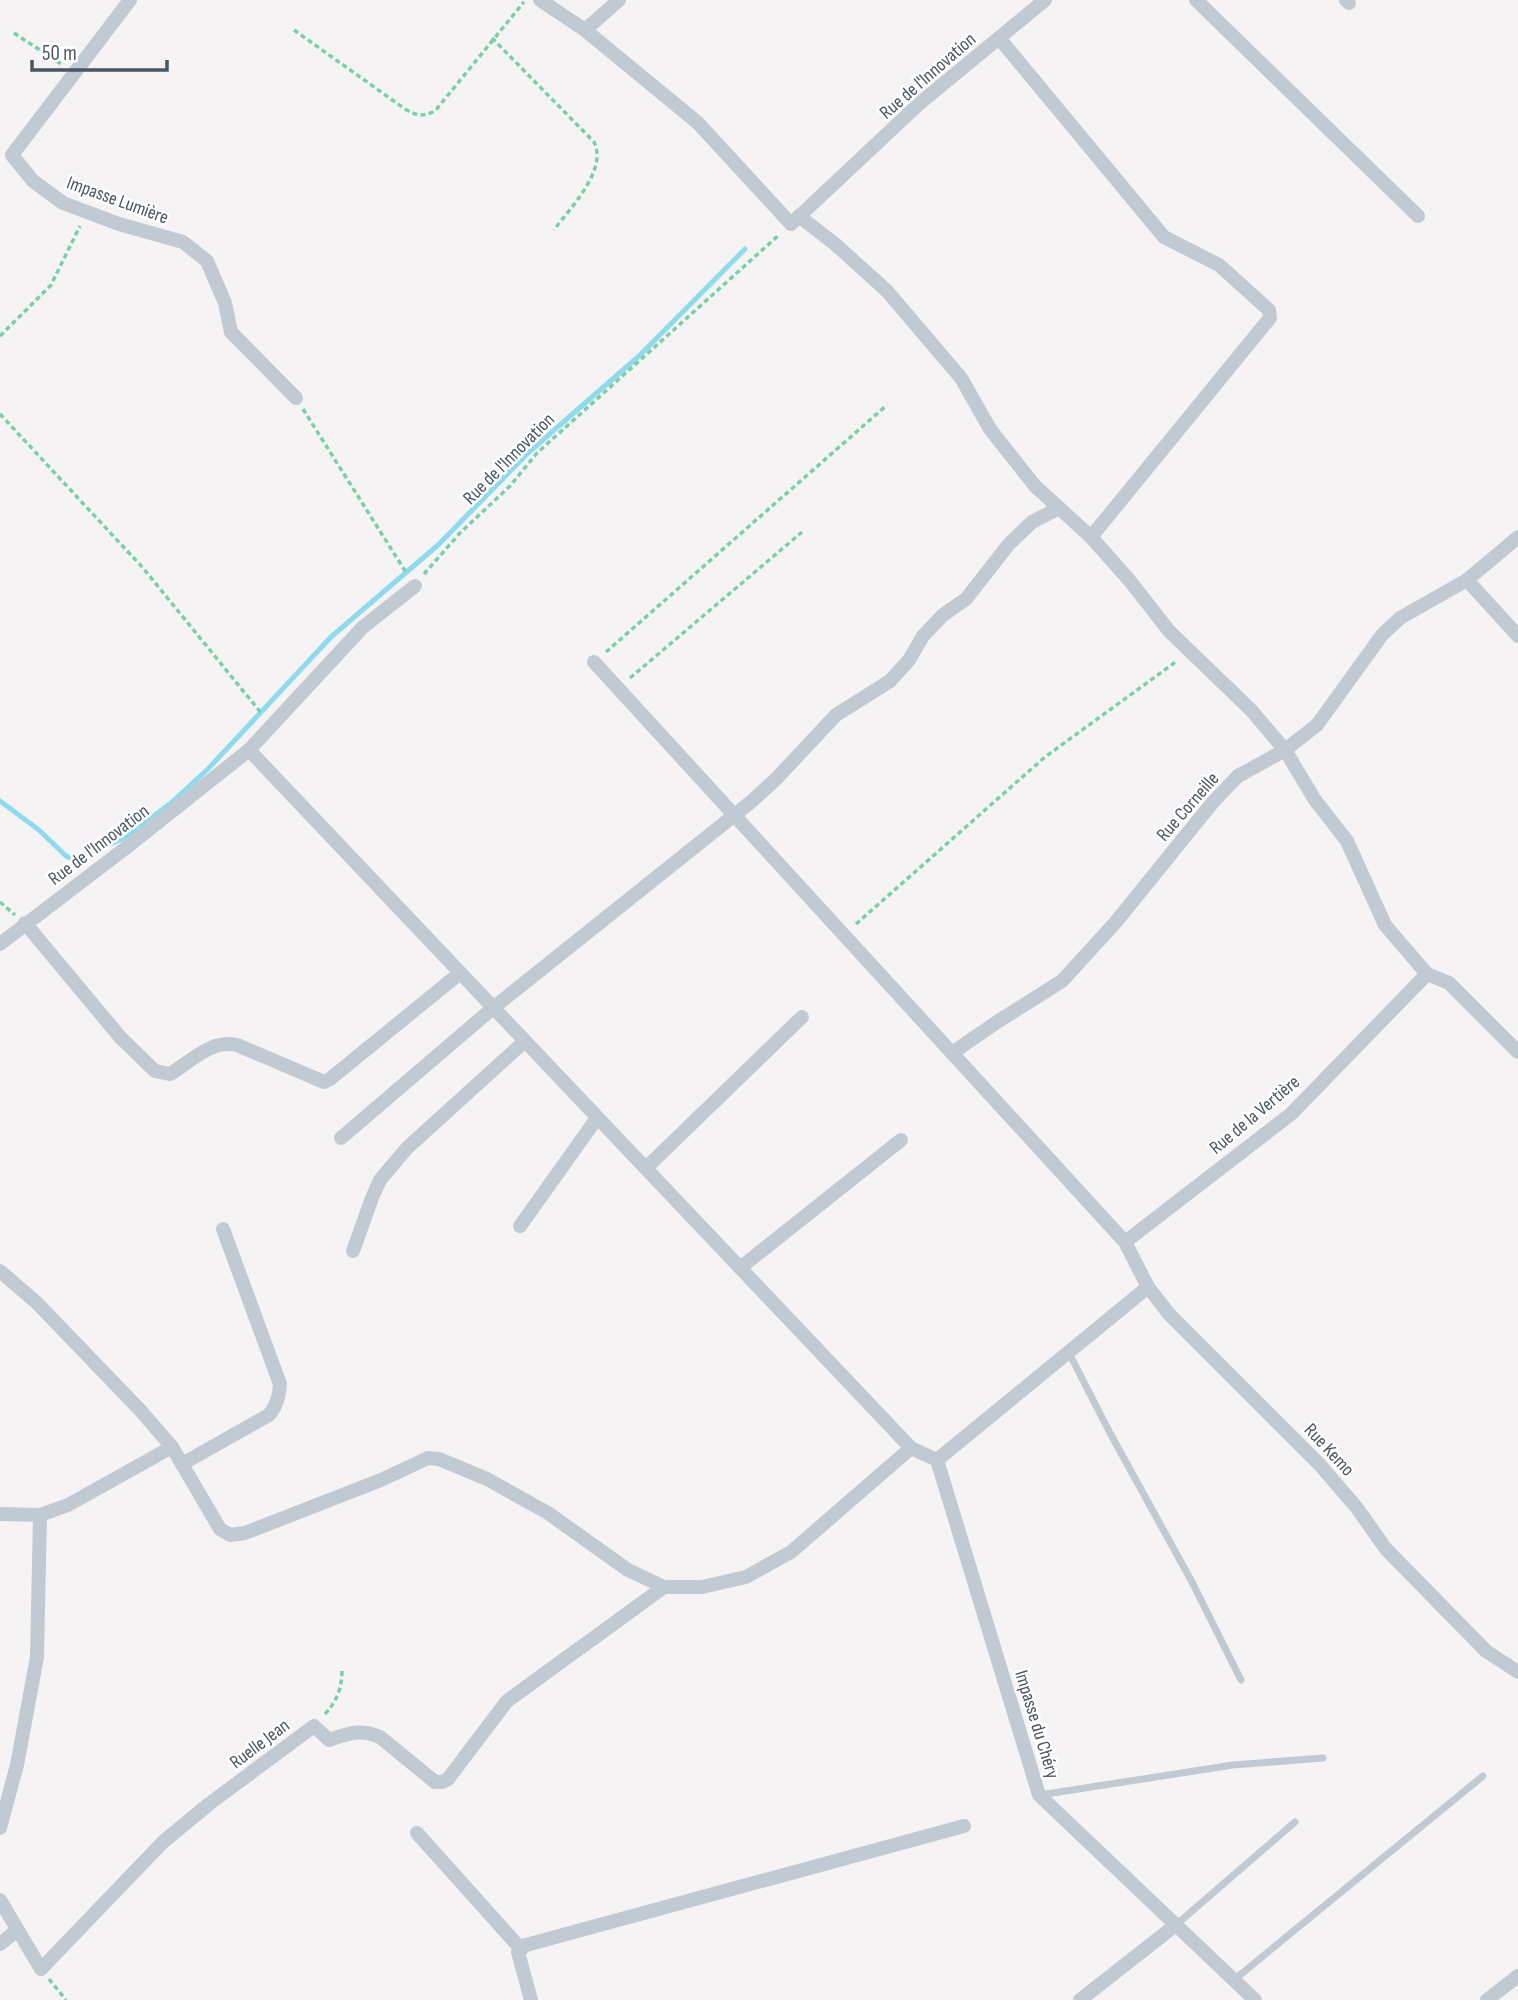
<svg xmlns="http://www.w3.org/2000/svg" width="1518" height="2000" font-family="'Sofia Sans Condensed',sans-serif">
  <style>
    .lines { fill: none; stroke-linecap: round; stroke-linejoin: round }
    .stream { stroke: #90daee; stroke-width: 5 }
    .path { stroke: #7ad0a6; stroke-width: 3.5; stroke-dasharray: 5 3.5; stroke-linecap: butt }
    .service { stroke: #c1cad2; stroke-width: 7 }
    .minor { stroke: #c1cad2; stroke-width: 14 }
    .labels { text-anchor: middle; stroke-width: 5; stroke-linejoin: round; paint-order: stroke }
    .street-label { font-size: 19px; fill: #4a5661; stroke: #fff }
  </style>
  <rect width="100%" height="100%" fill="#f5f3f3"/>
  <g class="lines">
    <polyline class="stream" points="0,801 39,830 66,856 75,860 124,838 171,803 208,769 331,637 438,545 529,452 639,356 745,249"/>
    <g class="path">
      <path d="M294 30 405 109C417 116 423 117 435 111L524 2"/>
      <polyline points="14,33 61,64"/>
      <path d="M492 38 594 142C608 170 570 208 554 230"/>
      <polyline points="0,336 51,285 80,226"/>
      <polyline points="303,409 407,574"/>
      <polyline points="0,414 143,568 262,714"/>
      <polyline points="424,574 460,533 510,486 537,453 780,234"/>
      <polyline points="606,652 887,405"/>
      <polyline points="630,678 802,532"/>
      <polyline points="0,902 15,915"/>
      <polyline points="856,924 1045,757 1177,661"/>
      <path d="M325 1714C337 1701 342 1688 342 1670"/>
      <polyline points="49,1979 66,2000"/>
    </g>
    <g class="service">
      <polyline points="1069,1353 1110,1433 1192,1582 1241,1680"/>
      <polyline points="1040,1795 1233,1765 1323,1758"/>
      <polyline points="1177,1924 1295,1822"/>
      <polyline points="1235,1979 1483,1776"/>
    </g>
    <g class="minor">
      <polyline points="130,0 12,155 33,181 63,203 119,224 183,242 207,261 225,303 231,332 296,398"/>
      <polyline points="540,0 585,30 698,123 791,224 920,103 1045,0"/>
      <polyline points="1196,0 1418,216"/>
      <polyline points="1346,0 1349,3"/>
      <polyline points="585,30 619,0"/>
      <polyline points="999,38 1164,237 1219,265 1269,310 1270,318 1091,537"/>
      <polyline points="799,216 835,244 887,291 961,378 990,429 1035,486 1091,537 1130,581 1169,631 1251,710 1285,750 1315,800 1347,841 1385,925 1427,974 1449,983 1518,1052"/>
      <polyline points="1467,580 1518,636"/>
      <polyline points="594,662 1125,1242 1148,1287 1169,1314 1320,1465 1357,1508 1386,1549 1486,1651 1518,1672"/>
      <polyline points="249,750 911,1448 937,1460 1148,1287"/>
      <path d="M25 923 120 1037 155 1071 170 1074C192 1061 211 1039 237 1045L324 1082 330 1079 460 973"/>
      <polyline points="0,944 127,847 249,750 363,627 415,586"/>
      <polyline points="952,1053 997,1022 1062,981 1115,923 1213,802 1238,776 1285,750 1317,725 1382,635 1400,618 1467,580 1518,537"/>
      <polyline points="341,1138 493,1008 752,801 776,779 836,715 890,681 909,660 923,636 943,615 966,599 1009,544 1032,522 1059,508"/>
      <polyline points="646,1168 802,1017"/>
      <polyline points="520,1226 597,1118"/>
      <polyline points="1125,1242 1291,1114 1427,974"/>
      <polyline points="353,1251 372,1198 380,1180 407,1148 525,1041"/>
      <polyline points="740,1268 901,1140"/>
      <polyline points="0,1271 37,1303 140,1410 172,1447 220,1529 230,1535 245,1533 381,1480 428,1458 439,1459 487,1479 548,1513 628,1570 664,1587 702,1587 746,1577 791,1552 911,1448"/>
      <polyline points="937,1460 1039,1795 1255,2000"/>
      <path d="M182 1464 269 1415C277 1405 279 1396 280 1384L223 1229"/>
      <polyline points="0,1514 40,1515 68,1505 172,1447"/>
      <polyline points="0,1828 17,1765 37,1657 40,1515"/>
      <polyline points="417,1833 521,1949"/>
      <path d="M0 1900 41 1969 163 1842 209 1804 314 1726 329 1740C348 1734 360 1728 380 1737L435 1782H442L448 1779 507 1701 664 1587"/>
      <polyline points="0,1944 17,1930"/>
      <polyline points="531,2000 518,1952 526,1945 964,1826"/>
      <polyline points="1080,2000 1177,1924"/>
      <polyline points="1487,2000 1518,1976"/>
    </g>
  </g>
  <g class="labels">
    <g class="street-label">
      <text transform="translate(927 75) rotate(-41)" y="7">Rue de l'Innovation</text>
      <text transform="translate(118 199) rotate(20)" y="7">Impasse Lumière</text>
      <text transform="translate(508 458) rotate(-45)" y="7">Rue de l'Innovation</text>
      <text transform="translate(1187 806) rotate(-49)" y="7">Rue Corneille</text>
      <text transform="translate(98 844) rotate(-37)" y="7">Rue de l'Innovation</text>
      <text transform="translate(1254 1114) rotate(-40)" y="7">Rue de la Vertière</text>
      <text transform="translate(1330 1449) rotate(47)" y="7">Rue Kemo</text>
      <text transform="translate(1038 1724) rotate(73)" y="7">Impasse du Chéry</text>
      <text transform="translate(259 1743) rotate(-37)" y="7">Ruelle Jean</text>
    </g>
  </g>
  <path d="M32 60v10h135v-10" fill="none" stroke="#4a5661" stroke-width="3.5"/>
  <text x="42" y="60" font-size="21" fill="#4a5661" stroke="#ffffff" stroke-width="5" paint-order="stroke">50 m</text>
</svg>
